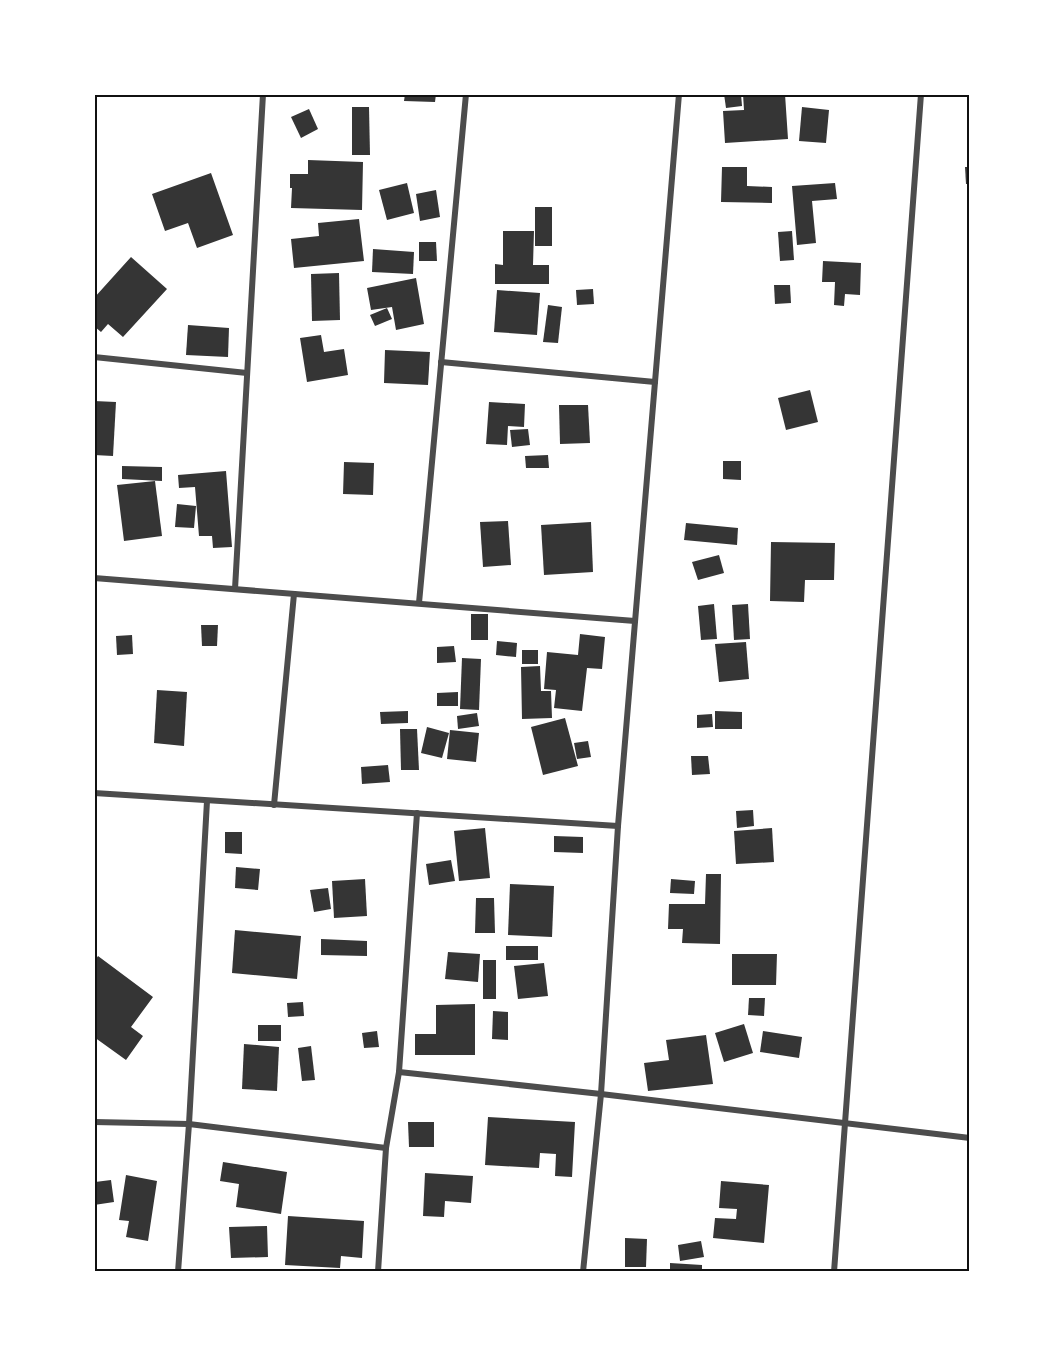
<svg xmlns="http://www.w3.org/2000/svg" width="1064" height="1366" font-family="'Nunito Sans',sans-serif">
  <style>
    .building { fill: #353535 }
    .lines { fill: none; stroke-linecap: round; stroke-linejoin: round }
    .minor { stroke: #4c4c4c; stroke-width: 6 }
    .neatline { fill: none; stroke: #111; stroke-width: 2 }
  </style>
  <rect width="100%" height="100%" fill="#fff"/>
  <g class="building">
    <polygon points="405,94 436,94 435,102 404,101"/>
    <polygon points="724,94 741,94 742,106 726,108"/>
    <polygon points="743,94 785,94 788,139 725,143 723,111 744,110"/>
    <polygon points="352,107 369,107 370,155 352,155"/>
    <polygon points="802,107 829,110 826,143 799,141"/>
    <polygon points="309,109 318,129 301,138 291,117"/>
    <polygon points="308,160 363,162 362,210 291,208 292,188 290,188 290,174 308,174"/>
    <polygon points="722,167 747,167 747,186 772,187 772,203 721,202"/>
    <polygon points="965,167 970,167 970,184 966,184"/>
    <polygon points="211,173 233,235 197,248 188,223 165,231 152,194"/>
    <polygon points="407,183 414,213 387,220 379,190"/>
    <polygon points="835,183 837,199 812,201 816,243 797,245 792,186"/>
    <polygon points="436,190 440,217 420,221 416,194"/>
    <rect x="535" y="207" width="17" height="39"/>
    <polygon points="359,219 364,261 294,268 291,239 319,236 318,223"/>
    <polygon points="503,231 534,231 533,265 549,265 549,284 495,284 495,264 503,265"/>
    <polygon points="792,231 794,260 780,261 778,232"/>
    <polygon points="419,242 436,242 437,261 419,261"/>
    <polygon points="373,249 414,252 413,274 372,272"/>
    <polygon points="131,257 167,289 123,337 108,324 101,332 94,326 94,298"/>
    <polygon points="823,261 861,263 860,295 845,294 844,306 834,305 835,282 822,282"/>
    <polygon points="339,273 340,320 312,321 311,274"/>
    <polygon points="416,278 424,324 396,330 392,307 371,310 367,288"/>
    <polygon points="774,285 790,285 791,303 775,304"/>
    <polygon points="593,289 594,304 577,305 576,290"/>
    <polygon points="497,290 540,293 537,335 494,332"/>
    <polygon points="548,305 562,307 558,343 543,342"/>
    <polygon points="387,308 392,319 375,326 370,315"/>
    <polygon points="188,325 229,328 228,357 186,355"/>
    <polygon points="321,335 324,352 344,349 348,375 307,382 300,338"/>
    <polygon points="385,350 430,352 428,385 384,383"/>
    <polygon points="810,390 818,422 786,430 778,398"/>
    <polygon points="94,401 116,402 113,456 94,455"/>
    <polygon points="489,402 525,404 524,427 508,426 507,445 486,444"/>
    <polygon points="559,405 588,405 590,443 560,444"/>
    <polygon points="528,429 530,445 512,447 510,430"/>
    <polygon points="548,455 549,468 526,468 525,456"/>
    <polygon points="723,461 741,461 741,480 723,479"/>
    <polygon points="344,462 374,463 373,495 343,494"/>
    <polygon points="122,466 162,467 162,481 122,479"/>
    <polygon points="226,471 232,547 213,548 212,536 199,536 195,487 179,488 178,475"/>
    <polygon points="155,481 162,536 124,541 117,485"/>
    <polygon points="177,504 196,506 194,528 175,527"/>
    <polygon points="508,521 511,565 483,567 480,522"/>
    <polygon points="591,522 593,572 544,575 541,525"/>
    <polygon points="686,523 738,528 737,545 684,540"/>
    <polygon points="771,542 835,543 834,580 805,580 804,602 770,601"/>
    <polygon points="719,555 724,573 698,580 692,562"/>
    <polygon points="714,604 717,639 701,640 698,606"/>
    <polygon points="748,604 750,639 734,640 732,605"/>
    <rect x="471" y="614" width="17" height="26"/>
    <polygon points="201,625 218,625 217,646 202,646"/>
    <polygon points="580,634 605,637 602,669 587,668 582,711 554,708 556,690 544,689 547,652 578,655"/>
    <polygon points="132,635 133,654 117,655 116,636"/>
    <polygon points="497,641 517,643 516,657 496,655"/>
    <polygon points="746,642 749,679 719,682 715,644"/>
    <polygon points="454,646 456,662 437,663 437,647"/>
    <rect x="522" y="650" width="16" height="14"/>
    <polygon points="462,658 481,659 479,710 460,709"/>
    <polygon points="540,666 541,691 551,691 552,718 522,719 521,667"/>
    <polygon points="157,690 187,692 184,746 154,743"/>
    <polygon points="458,692 458,706 437,706 437,693"/>
    <polygon points="408,711 408,723 381,724 380,712"/>
    <polygon points="715,711 742,712 742,729 715,729"/>
    <polygon points="477,713 479,726 458,729 457,716"/>
    <polygon points="712,714 713,727 697,728 697,715"/>
    <polygon points="565,718 578,766 543,775 531,727"/>
    <polygon points="427,727 449,733 442,758 421,753"/>
    <polygon points="400,729 417,729 419,770 401,770"/>
    <polygon points="450,730 479,733 476,762 447,759"/>
    <polygon points="588,741 591,757 577,759 574,743"/>
    <polygon points="691,756 708,756 710,774 692,775"/>
    <polygon points="388,765 390,782 362,784 361,767"/>
    <polygon points="753,810 754,826 737,828 736,811"/>
    <polygon points="485,828 490,878 459,881 454,831"/>
    <polygon points="772,828 774,862 736,864 734,831"/>
    <polygon points="225,832 242,832 242,854 225,853"/>
    <polygon points="554,836 583,837 583,853 554,852"/>
    <polygon points="451,860 455,881 429,885 426,864"/>
    <polygon points="236,867 260,869 258,890 235,888"/>
    <polygon points="706,874 721,874 720,944 682,943 683,929 668,929 669,904 705,904"/>
    <polygon points="365,879 367,916 334,918 332,881"/>
    <polygon points="671,879 695,881 694,894 670,893"/>
    <polygon points="510,884 554,886 552,937 508,935"/>
    <polygon points="328,888 331,909 314,912 310,890"/>
    <polygon points="476,898 494,898 495,933 475,933"/>
    <polygon points="235,930 301,936 297,979 232,973"/>
    <polygon points="321,939 367,941 367,956 321,955"/>
    <rect x="506" y="946" width="32" height="14"/>
    <polygon points="448,952 480,954 478,982 445,979"/>
    <polygon points="732,954 777,954 776,985 732,985"/>
    <polygon points="98,956 153,997 131,1027 143,1036 126,1060 94,1037 94,962"/>
    <rect x="483" y="960" width="13" height="39"/>
    <polygon points="544,963 548,996 518,999 514,966"/>
    <polygon points="749,998 765,998 764,1016 748,1015"/>
    <polygon points="303,1002 304,1016 288,1017 287,1003"/>
    <polygon points="475,1004 475,1055 415,1055 415,1034 436,1034 436,1005"/>
    <polygon points="493,1011 508,1012 508,1040 492,1039"/>
    <polygon points="744,1024 753,1053 724,1062 715,1033"/>
    <rect x="258" y="1025" width="23" height="16"/>
    <polygon points="377,1031 379,1047 364,1048 362,1033"/>
    <polygon points="763,1031 802,1037 799,1058 760,1052"/>
    <polygon points="706,1035 713,1084 648,1091 644,1063 669,1060 666,1040"/>
    <polygon points="244,1044 279,1047 277,1091 242,1089"/>
    <polygon points="311,1046 315,1080 302,1081 298,1048"/>
    <polygon points="488,1117 575,1122 572,1177 555,1176 556,1154 540,1153 539,1168 485,1165"/>
    <polygon points="408,1122 434,1122 434,1147 409,1147"/>
    <polygon points="223,1162 287,1172 281,1214 236,1207 239,1184 220,1181"/>
    <polygon points="425,1173 473,1176 471,1203 445,1201 444,1217 423,1216"/>
    <polygon points="126,1175 157,1181 148,1241 126,1237 129,1221 119,1220"/>
    <polygon points="111,1180 114,1202 94,1205 94,1196 97,1195 95,1182"/>
    <polygon points="721,1181 769,1185 764,1243 713,1238 715,1218 736,1219 737,1209 719,1208"/>
    <polygon points="288,1216 364,1221 362,1258 341,1256 340,1268 285,1265"/>
    <polygon points="267,1226 268,1257 231,1258 229,1227"/>
    <polygon points="625,1238 647,1239 646,1267 625,1267"/>
    <polygon points="701,1241 704,1257 680,1261 678,1245"/>
    <polygon points="670,1263 702,1265 702,1272 670,1272"/>
  </g>
  <g class="lines">
    <g class="minor">
      <polyline points="94,357 247,373"/>
      <polyline points="441,362 655,382"/>
      <polyline points="94,578 635,621"/>
      <polyline points="235,589 263,94"/>
      <polyline points="419,603 466,94"/>
      <polyline points="94,793 618,826"/>
      <polyline points="274,805 294,594"/>
      <polyline points="399,1072 601,1094 970,1138"/>
      <polyline points="94,1122 189,1124 386,1148"/>
      <polyline points="178,1272 189,1124 207,801"/>
      <polyline points="378,1272 386,1148 399,1072 417,813"/>
      <polyline points="583,1272 601,1094 618,826 679,94"/>
      <polyline points="834,1272 921,94"/>
    </g>
  </g>
  <rect width="1064" height="1366" fill="none" stroke="#ffffff" stroke-width="192"/>
  <rect x="96" y="96" width="872" height="1174" class="neatline"/>
</svg>
